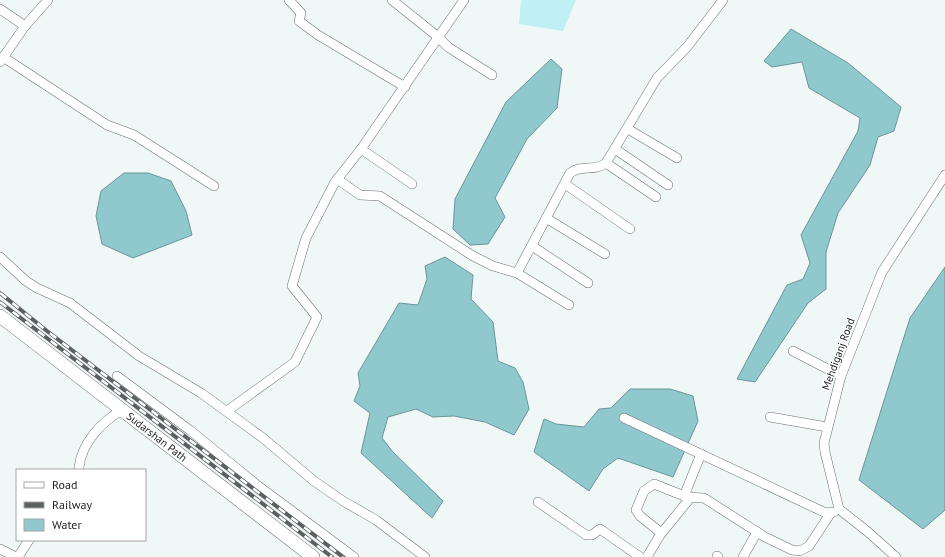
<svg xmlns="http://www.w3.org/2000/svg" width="945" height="557" font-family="'PT Sans',sans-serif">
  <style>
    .green { fill: #c0f0f4 }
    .water { fill: #8fc9ce; stroke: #6c9599 }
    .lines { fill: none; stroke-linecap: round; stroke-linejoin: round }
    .street-casing { stroke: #6b7071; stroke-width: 10 }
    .secondary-casing { stroke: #6b7071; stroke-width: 14 }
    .street { stroke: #fff; stroke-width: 9 }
    .secondary { stroke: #fff; stroke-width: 13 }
    .rail-casing { stroke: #5c6060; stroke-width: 4 }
    .rail { stroke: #fff; stroke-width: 2.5; stroke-dasharray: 8; stroke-linecap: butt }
    .labels { text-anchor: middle; stroke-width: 3; stroke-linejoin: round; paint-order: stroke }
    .street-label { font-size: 11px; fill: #1b1d1d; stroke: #fff }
  </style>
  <rect width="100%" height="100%" fill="#f0f7f7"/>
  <polygon class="green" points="521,0 576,0 563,31 519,24"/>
  <g class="water">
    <polygon points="791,29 848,63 901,107 894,131 878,137 870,165 838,213 826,252 826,289 808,303 755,382 737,379 787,285 803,279 810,263 801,235 858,131 860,118 809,88 802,62 772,67 764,61"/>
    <polygon points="551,59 562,69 557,108 527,139 495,198 505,217 488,244 470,245 453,229 455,199 506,102"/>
    <polygon points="124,173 148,173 171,181 186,211 192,235 133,258 102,244 96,216 101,191"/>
    <polygon points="445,257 473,275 471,299 493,322 498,361 515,368 523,382 529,409 514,435 485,422 454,416 433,417 416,409 388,417 382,438 393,452 443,501 432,518 361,453 370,413 354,401 360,386 358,373 399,303 418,305 427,279 425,266"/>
    <polygon points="945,267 945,510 923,529 859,480 910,318"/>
    <polygon points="630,389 670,389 693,396 698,421 673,477 618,458 603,469 589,491 534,452 544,419 556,424 584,427 599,409 611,408"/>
  </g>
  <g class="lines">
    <defs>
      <g id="street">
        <polyline points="289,0 301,13 299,21 318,35 405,87"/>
        <polyline points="392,0 437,36 448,47 492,75"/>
        <polyline points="0,9 25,26 0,62"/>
        <polyline points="25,26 48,0"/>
        <polyline points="3,57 107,125 134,135 214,186"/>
        <polyline points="628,129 677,158"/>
        <polyline points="361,149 412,184"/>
        <polyline points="615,149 668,185"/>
        <polyline points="606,163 656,197"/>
        <polyline points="337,179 360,195 380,196 473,256 493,266 517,273 569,305"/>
        <polyline points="565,184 630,229"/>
        <polyline points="546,218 605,254"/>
        <polyline points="532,246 588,283"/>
        <polyline points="0,257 26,281 37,288 70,303 139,356 201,393 263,438 314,481 343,501 376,520 425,557"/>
        <path d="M517 273 570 173C581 164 595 172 606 163L657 78 687 47 723 0"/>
        <polyline points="793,351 841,376"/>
        <polyline points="117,376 191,431 257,485 354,557"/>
        <polyline points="227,411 295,362 317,317 292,286 306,238 335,182 361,149 464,0"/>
        <polyline points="770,417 827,427"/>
        <polyline points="624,418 826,513 834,512"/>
        <path d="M79 467C82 443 101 422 122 410"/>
        <polyline points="684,496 701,454"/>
        <polyline points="538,502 586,535 592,535 600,529 603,531 640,557"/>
        <polyline points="660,535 691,497"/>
        <polyline points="0,549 16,557"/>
        <polyline points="717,556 718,557"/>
        <polyline points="18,557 29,540"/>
        <polyline points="647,557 660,535 660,532 640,516 636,510 644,491 654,484 687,497 704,498 765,537 792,550 800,551 809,546 830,514"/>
        <polyline points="743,557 757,532"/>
        <polyline points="896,557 868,532 839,509 825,452 824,443 841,376 882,272 945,175"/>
      </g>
      <g id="secondary">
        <path id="s1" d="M0 316 313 557"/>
      </g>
    </defs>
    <use href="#street" class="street-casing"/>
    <use href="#secondary" class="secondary-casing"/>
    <use href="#street" class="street"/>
    <use href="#secondary" class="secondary"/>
    <defs>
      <g id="rail">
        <polyline points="0,293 47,331 343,557"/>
        <polyline points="0,302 332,557"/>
      </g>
    </defs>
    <use href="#rail" class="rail-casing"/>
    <use href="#rail" class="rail"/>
  </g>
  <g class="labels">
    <g class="street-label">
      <text transform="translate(838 354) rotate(-70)" y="4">Mehdiganj Road</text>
      <text dy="4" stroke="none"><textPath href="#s1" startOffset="198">Sudarshan Path</textPath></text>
    </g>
  </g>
  <rect x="16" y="469" width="130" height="72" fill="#ffffff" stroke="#a4a5a5"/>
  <rect x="24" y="482" width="20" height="6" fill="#ffffff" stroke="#a4a5a5"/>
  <text x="52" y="489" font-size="12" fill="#1b1d1d">Road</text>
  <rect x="24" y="502" width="20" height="6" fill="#5c6060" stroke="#a4a5a5"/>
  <text x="52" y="509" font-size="12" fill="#1b1d1d">Railway</text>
  <rect x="24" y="519" width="20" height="12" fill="#8fc9ce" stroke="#a4a5a5"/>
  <text x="52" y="529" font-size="12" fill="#1b1d1d">Water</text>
</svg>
